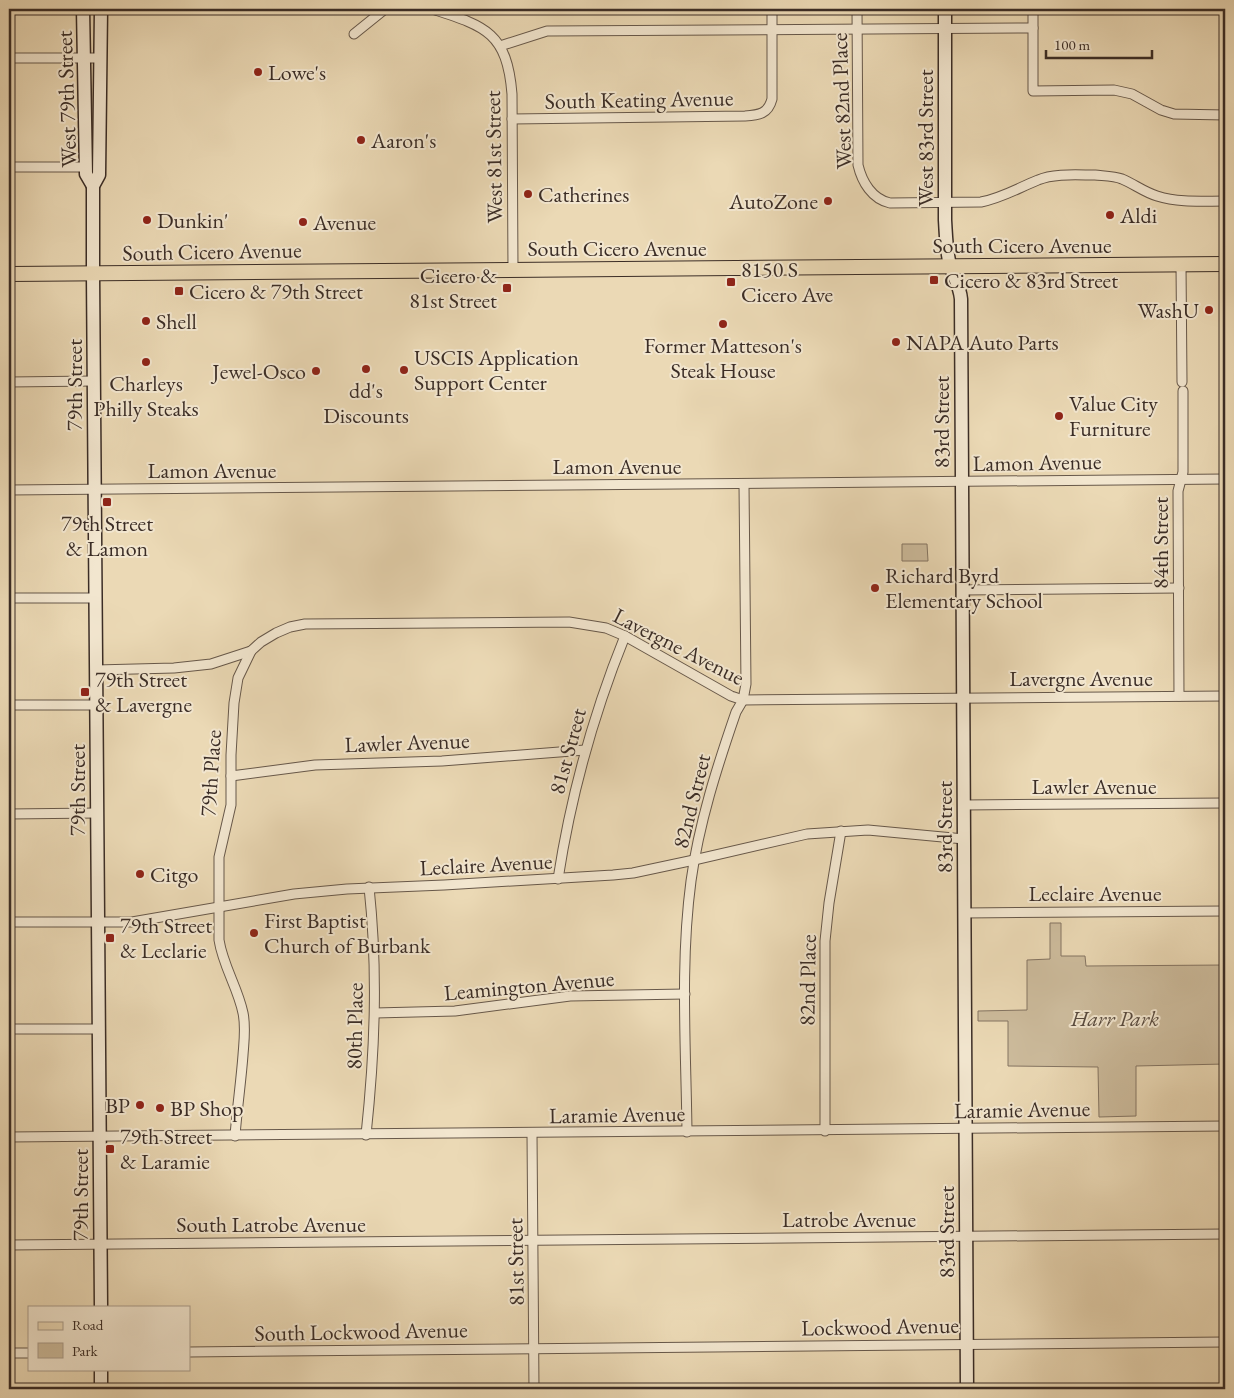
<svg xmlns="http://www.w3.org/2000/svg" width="1234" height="1398" font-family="'EB Garamond',serif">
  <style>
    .green { fill: #cdbc9d; stroke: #847462 }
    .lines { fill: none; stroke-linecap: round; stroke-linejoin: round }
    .street-casing { stroke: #67584a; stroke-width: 11 }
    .secondary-casing { stroke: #3b2d26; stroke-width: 15 }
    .primary-casing { stroke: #3b2d26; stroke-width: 16 }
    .street { stroke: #f2e6cf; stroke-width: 9 }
    .secondary { stroke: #f2e6cf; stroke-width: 12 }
    .primary { stroke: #ebd9b5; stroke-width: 14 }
    .poi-dot { fill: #8f2418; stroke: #f2e6cf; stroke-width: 2 }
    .labels { text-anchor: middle; stroke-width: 4; stroke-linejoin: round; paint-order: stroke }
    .poi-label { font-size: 22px; fill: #3b2d26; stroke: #f2e6cf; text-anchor: start }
    .street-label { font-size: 22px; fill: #3b2d26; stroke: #f2e6cf }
    .park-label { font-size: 22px; font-style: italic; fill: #584a3e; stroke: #f2e6cf }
  </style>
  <rect width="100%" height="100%" fill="#ebd9b5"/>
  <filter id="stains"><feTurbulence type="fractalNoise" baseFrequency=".004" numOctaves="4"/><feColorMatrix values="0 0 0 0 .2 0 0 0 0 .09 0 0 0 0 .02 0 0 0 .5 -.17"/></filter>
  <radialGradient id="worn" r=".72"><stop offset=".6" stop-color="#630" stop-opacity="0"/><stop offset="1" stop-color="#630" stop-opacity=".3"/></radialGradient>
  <g class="green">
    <polygon points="902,544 927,544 928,561 902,561"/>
    <polygon points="1050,923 1061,923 1061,956 1085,956 1086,966 1225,965 1225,1064 1136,1066 1136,1116 1099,1117 1098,1067 1008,1066 1008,1021 978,1021 978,1011 1027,1010 1027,960 1050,959"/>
  </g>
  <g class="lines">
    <defs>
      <g id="street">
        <path d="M432 9C485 26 507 32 512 94L513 270"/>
        <path d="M857 9 858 165C862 182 872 199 890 203L981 202C1002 198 1018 188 1038 180 1054 173 1078 175 1095 175 1104 176 1114 176 1122 179 1134 184 1144 192 1157 196 1179 203 1202 201 1225 201"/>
        <polyline points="1033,9 1033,91 1114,90 1132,94 1161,110 1174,114 1225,115"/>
        <polyline points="354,34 385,9"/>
        <polyline points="500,46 547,31 1033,28"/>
        <polyline points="9,58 101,58"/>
        <path d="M512 119 745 116C759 115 768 114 772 99V9"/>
        <polyline points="9,167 86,167"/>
        <polyline points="1181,265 1182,382"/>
        <polyline points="9,382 94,381"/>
        <polyline points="9,490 1225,479"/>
        <polyline points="963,590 1179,588"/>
        <polyline points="9,598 96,598"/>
        <polyline points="96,670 174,668 211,664 251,651 261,642 276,633 290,627 305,624 569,622 606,628 625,636 731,696 743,700 1225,696"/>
        <polyline points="1179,696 1178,491 1183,472 1183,391"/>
        <polyline points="9,705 96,705"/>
        <polyline points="231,776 315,765 442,761 585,750"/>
        <polyline points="964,805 1225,803"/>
        <polyline points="9,814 97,813"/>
        <path d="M558 879C571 795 593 715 625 636"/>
        <polyline points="964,913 1225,911"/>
        <polyline points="9,922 132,922 294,894 347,889 444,885 613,875 633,873 694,860 807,834 868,830 964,839"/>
        <polyline points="375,1013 455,1011 570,996 685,994"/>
        <polyline points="9,1029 99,1029"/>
        <polyline points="825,1131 825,941 829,903 841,831"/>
        <path d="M687 1132C686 1048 680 963 691 881 699 823 717 767 736 712L743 700 746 684 744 484"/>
        <polyline points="532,1133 534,1389"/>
        <path d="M366 1135C375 1050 378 972 369 887"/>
        <path d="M235 1136C237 1109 241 1082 243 1055 244 1041 246 1027 243 1013 238 988 223 966 219 940V857L231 805V755L234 703 238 678 251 651"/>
        <polyline points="9,1137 1225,1126"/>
        <polyline points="9,1245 1225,1234"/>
        <polyline points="189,1352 1225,1342"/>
        <polyline points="9,1353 29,1353"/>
      </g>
      <g id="secondary">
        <polyline points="83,9 86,174 93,186"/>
        <polyline points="101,9 99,175 93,186 93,274 101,1307"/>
        <path d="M945 9V220C946 235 946 250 950 265 954 277 960 287 961 299L967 1389"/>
        <polyline points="101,1369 101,1389"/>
      </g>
      <polyline id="primary" points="9,274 1225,264"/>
    </defs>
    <use href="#street" class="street-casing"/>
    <use href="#secondary" class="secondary-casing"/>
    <use href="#primary" class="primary-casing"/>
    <use href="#street" class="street"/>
    <use href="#secondary" class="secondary"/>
    <use href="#primary" class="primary"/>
  </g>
  <g class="poi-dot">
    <circle cx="258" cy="72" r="5"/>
    <circle cx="361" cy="140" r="5"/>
    <circle cx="528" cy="194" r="5"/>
    <circle cx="828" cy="201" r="5"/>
    <circle cx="1110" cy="215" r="5"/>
    <circle cx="147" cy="220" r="5"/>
    <circle cx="303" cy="222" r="5"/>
    <rect x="929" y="275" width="10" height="10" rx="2.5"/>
    <rect x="726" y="277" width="10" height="10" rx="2.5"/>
    <rect x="502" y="283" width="10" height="10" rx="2.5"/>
    <rect x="174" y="286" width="10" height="10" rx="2.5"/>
    <circle cx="1209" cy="310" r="5"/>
    <circle cx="146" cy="321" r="5"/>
    <circle cx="723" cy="324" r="5"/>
    <circle cx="896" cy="342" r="5"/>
    <circle cx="146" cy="362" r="5"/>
    <circle cx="366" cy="369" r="5"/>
    <circle cx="404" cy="370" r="5"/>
    <circle cx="316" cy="371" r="5"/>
    <circle cx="1059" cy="416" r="5"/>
    <rect x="102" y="497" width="10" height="10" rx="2.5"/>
    <circle cx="875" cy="588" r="5"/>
    <rect x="80" y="687" width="10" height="10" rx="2.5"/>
    <circle cx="140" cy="874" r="5"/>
    <circle cx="254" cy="933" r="5"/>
    <rect x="105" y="933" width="10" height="10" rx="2.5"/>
    <circle cx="140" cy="1105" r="5"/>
    <circle cx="160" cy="1108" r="5"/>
    <rect x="105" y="1144" width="10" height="10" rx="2.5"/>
  </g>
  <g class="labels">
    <g class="poi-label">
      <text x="268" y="80">Lowe's</text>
      <text x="371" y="148">Aaron's</text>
      <text x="538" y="202">Catherines</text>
      <text x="818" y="209" text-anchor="end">AutoZone</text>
      <text x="1120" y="223">Aldi</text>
      <text x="157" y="228">Dunkin'</text>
      <text x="313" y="230">Avenue</text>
      <text x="741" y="277">8150 S<tspan x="741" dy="25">Cicero Ave</tspan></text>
      <text x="497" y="283" text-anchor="end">Cicero &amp;<tspan x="497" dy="25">81st Street</tspan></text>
      <text x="944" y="288">Cicero &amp; 83rd Street</text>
      <text x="189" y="299">Cicero &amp; 79th Street</text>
      <text x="1199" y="318" text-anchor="end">WashU</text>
      <text x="156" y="329">Shell</text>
      <text x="906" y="350">NAPA Auto Parts</text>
      <text x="723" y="353" text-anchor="middle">Former Matteson's<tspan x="723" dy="25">Steak House</tspan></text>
      <text x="414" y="365">USCIS Application<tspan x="414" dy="25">Support Center</tspan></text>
      <text x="306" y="379" text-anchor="end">Jewel-Osco</text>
      <text x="146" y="391" text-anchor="middle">Charleys<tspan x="146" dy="25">Philly Steaks</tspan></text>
      <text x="366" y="398" text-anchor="middle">dd's<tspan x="366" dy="25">Discounts</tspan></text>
      <text x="1069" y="411">Value City<tspan x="1069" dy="25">Furniture</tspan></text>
      <text x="107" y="531" text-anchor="middle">79th Street<tspan x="107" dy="25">&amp; Lamon</tspan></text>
      <text x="885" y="583">Richard Byrd<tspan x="885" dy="25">Elementary School</tspan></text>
      <text x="95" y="687">79th Street<tspan x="95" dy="25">&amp; Lavergne</tspan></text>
      <text x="150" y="882">Citgo</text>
      <text x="264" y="928">First Baptist<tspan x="264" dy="25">Church of Burbank</tspan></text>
      <text x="120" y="933">79th Street<tspan x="120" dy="25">&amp; Leclarie</tspan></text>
      <text x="130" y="1113" text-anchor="end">BP</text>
      <text x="170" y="1116">BP Shop</text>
      <text x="120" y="1144">79th Street<tspan x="120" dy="25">&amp; Laramie</tspan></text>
    </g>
    <g class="street-label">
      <text transform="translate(66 99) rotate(-92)" y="8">West 79th Street</text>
      <text transform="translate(639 99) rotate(-1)" y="8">South Keating Avenue</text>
      <text transform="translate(841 101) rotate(-92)" y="8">West 82nd Place</text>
      <text transform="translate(925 138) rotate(-90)" y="8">West 83rd Street</text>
      <text transform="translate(493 157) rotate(-91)" y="8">West 81st Street</text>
      <text x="1022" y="253">South Cicero Avenue</text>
      <text x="617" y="256">South Cicero Avenue</text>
      <text transform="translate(212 251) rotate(-1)" y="8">South Cicero Avenue</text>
      <text transform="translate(74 385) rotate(-90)" y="8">79th Street</text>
      <text transform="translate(941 422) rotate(-90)" y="8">83rd Street</text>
      <text transform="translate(1037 462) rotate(-1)" y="8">Lamon Avenue</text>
      <text x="617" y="474">Lamon Avenue</text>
      <text x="212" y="478">Lamon Avenue</text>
      <text transform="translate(1160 543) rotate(-90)" y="8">84th Street</text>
      <text transform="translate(679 646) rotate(27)" y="8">Lavergne Avenue</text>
      <text x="1081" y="686">Lavergne Avenue</text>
      <text transform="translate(407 742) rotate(-2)" y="8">Lawler Avenue</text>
      <text transform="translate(567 751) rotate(-75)" y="8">81st Street</text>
      <text transform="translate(210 773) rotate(-86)" y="8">79th Place</text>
      <text x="1094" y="794">Lawler Avenue</text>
      <text transform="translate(77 790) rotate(-90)" y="8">79th Street</text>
      <text transform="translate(691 801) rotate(-76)" y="8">82nd Street</text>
      <text transform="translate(944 827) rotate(-90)" y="8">83rd Street</text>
      <text transform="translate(486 864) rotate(-3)" y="8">Leclaire Avenue</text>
      <text x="1095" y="901">Leclaire Avenue</text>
      <text transform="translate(807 980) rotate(-89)" y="8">82nd Place</text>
      <text transform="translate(529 985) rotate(-5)" y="8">Leamington Avenue</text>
      <text transform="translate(354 1026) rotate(-89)" y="8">80th Place</text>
      <text transform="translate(1022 1109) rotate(-1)" y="8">Laramie Avenue</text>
      <text transform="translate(617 1114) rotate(-1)" y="8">Laramie Avenue</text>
      <text transform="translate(80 1195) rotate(-90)" y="8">79th Street</text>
      <text x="849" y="1227">Latrobe Avenue</text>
      <text x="271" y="1232">South Latrobe Avenue</text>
      <text transform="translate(946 1232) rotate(-90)" y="8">83rd Street</text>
      <text transform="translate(515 1262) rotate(-91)" y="8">81st Street</text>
      <text transform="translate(880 1326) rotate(-1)" y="8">Lockwood Avenue</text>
      <text transform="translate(361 1331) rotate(-1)" y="8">South Lockwood Avenue</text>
    </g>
    <g class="park-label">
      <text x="1115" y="1026">Harr Park</text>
    </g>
  </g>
  <rect width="1234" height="1398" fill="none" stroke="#ebd9b5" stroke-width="30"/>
  <rect x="10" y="10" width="1214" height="1378" fill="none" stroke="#3b2d26" stroke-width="2.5"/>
  <rect x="15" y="15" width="1204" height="1368" fill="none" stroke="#3b2d26"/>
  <rect x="28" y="1306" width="162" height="65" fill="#f2e6cf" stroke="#a99c8b"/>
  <rect x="38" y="1322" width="25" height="8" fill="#ebd9b5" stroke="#a99c8b"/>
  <text x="72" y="1330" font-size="15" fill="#3b2d26">Road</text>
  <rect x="38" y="1343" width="25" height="15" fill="#cdbc9d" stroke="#a99c8b"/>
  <text x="72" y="1356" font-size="15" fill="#3b2d26">Park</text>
  <path d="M1046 50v8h106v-8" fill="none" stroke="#3b2d26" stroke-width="2.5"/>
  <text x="1054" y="50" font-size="15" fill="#3b2d26" stroke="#f2e6cf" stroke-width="4" paint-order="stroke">100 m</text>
  <rect width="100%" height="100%" filter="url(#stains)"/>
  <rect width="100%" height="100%" fill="url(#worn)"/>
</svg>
